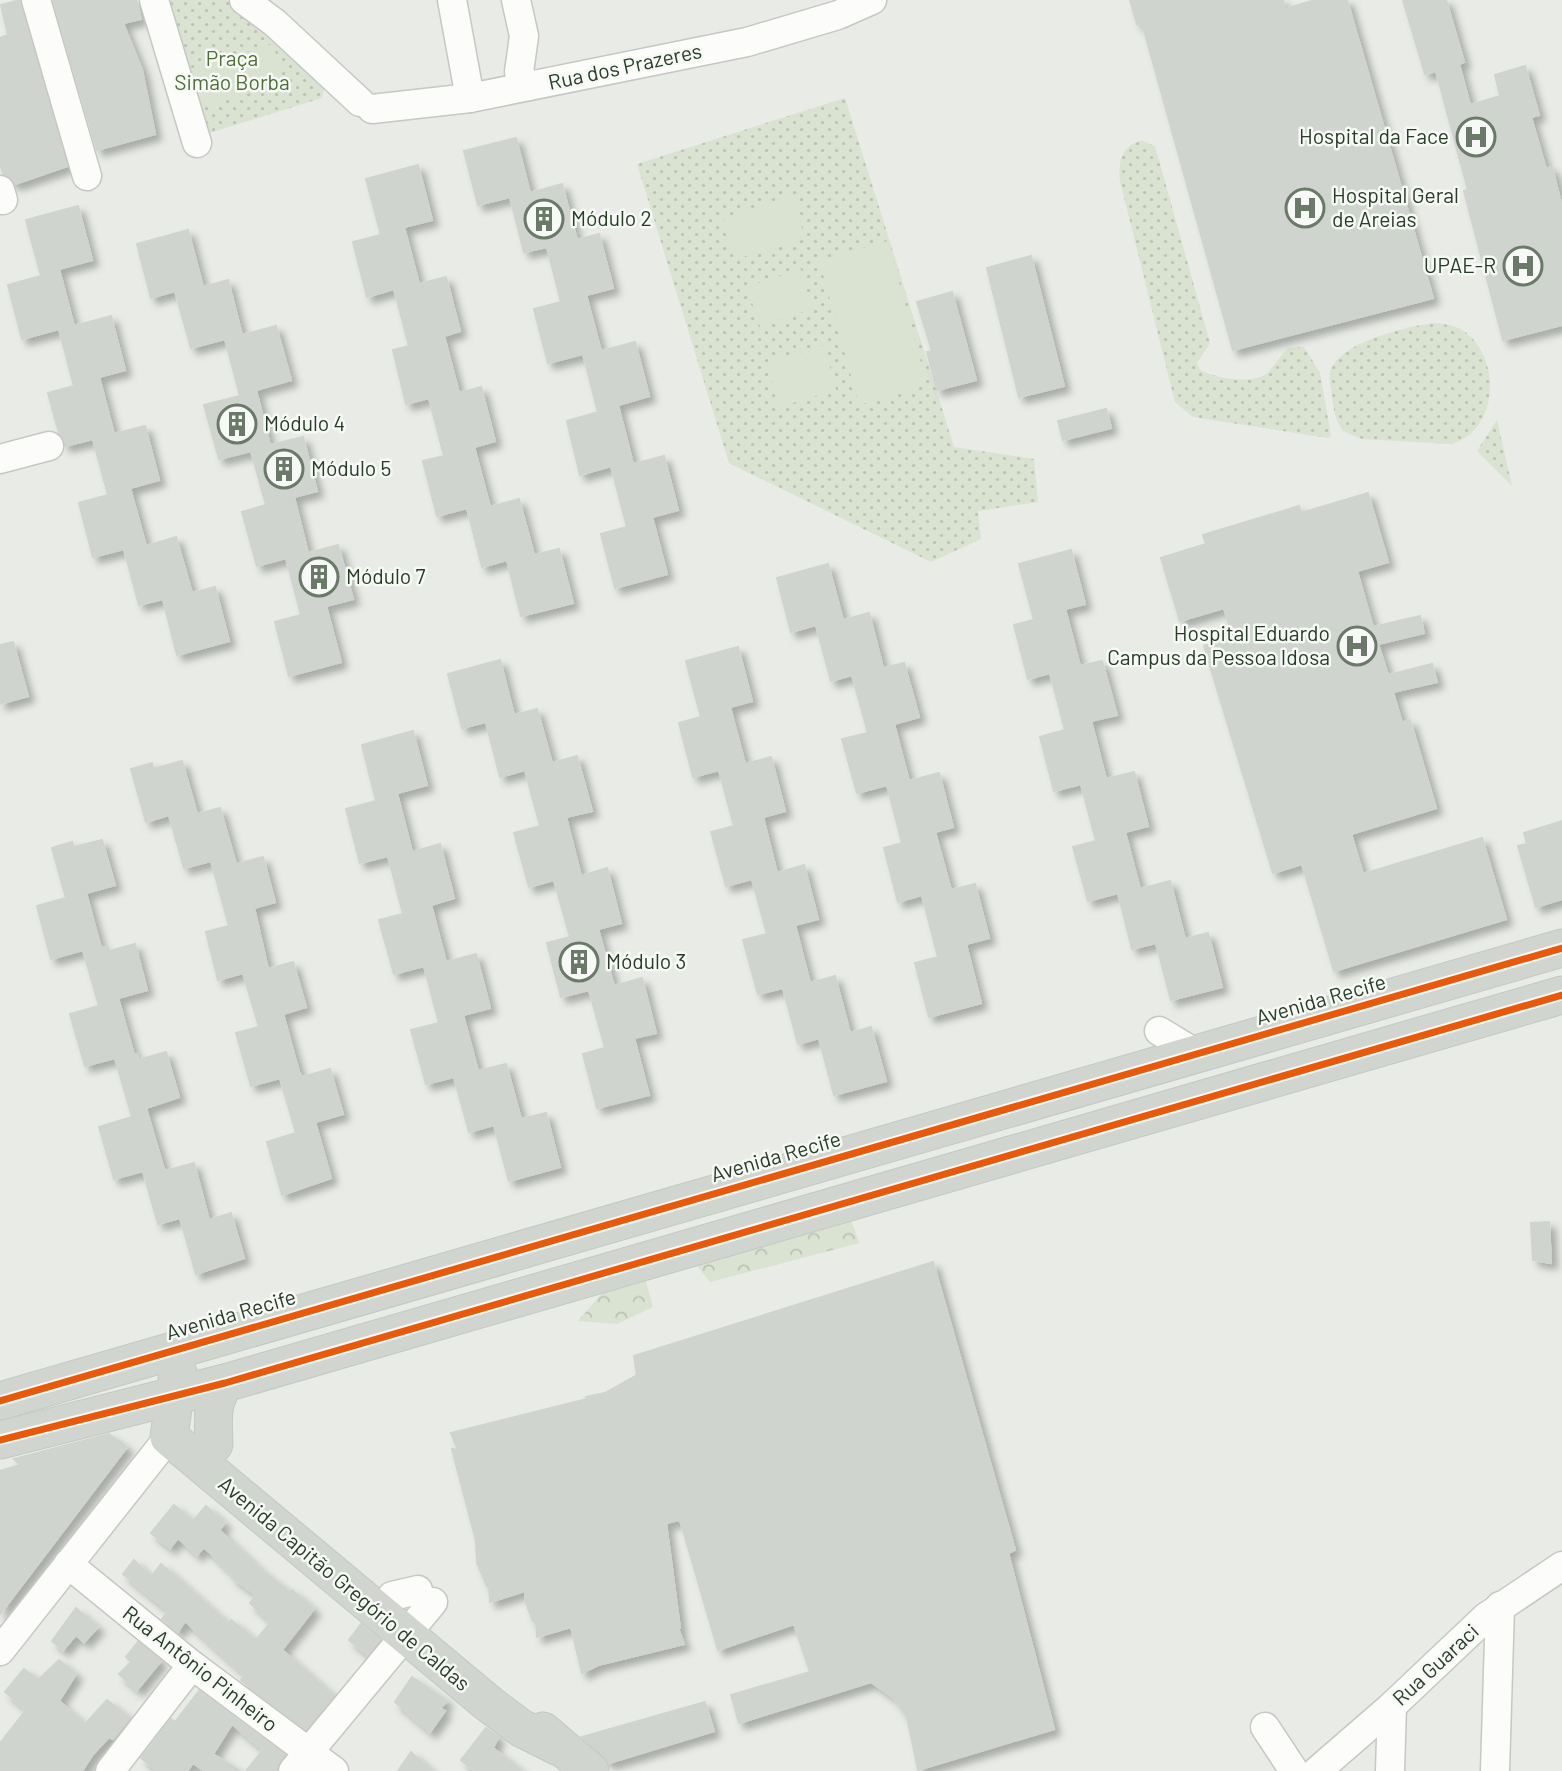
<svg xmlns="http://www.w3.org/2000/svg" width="1562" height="1771" font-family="Barlow,sans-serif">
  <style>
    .green { fill: url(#green-dots) }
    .forest { fill: url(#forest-crowns) }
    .pitch { fill: #dae2d2 }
    .building { fill: #d0d4cf; stroke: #d0d4cf; stroke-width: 2; filter: url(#shadow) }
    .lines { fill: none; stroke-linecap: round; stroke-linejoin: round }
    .minor-casing { stroke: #c5c8c3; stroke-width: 31 }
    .major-casing { stroke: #c4c9c3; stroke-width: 39 }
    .minor { stroke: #fcfcfb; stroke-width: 28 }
    .major { stroke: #d0d5cf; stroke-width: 37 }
    .cycleway-casing { stroke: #f6f9f5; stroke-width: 11 }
    .cycleway { stroke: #e8590c; stroke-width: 7 }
    .labels { text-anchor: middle; stroke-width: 5; stroke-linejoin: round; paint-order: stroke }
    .park-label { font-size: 21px; fill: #4e6e35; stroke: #f6f9f5 }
    .street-label { font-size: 21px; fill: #283c26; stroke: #f6f9f5 }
    .poi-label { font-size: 21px; fill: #283c26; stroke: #f6f9f5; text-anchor: start }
  </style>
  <defs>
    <pattern id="green-dots" width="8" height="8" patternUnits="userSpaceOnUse" patternTransform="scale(1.75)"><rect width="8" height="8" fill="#dae2d2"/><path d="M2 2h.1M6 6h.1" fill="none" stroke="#bbc3b4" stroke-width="1.8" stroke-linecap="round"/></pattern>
    <pattern id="forest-crowns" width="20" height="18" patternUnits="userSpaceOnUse" patternTransform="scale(1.75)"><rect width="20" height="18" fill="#dae2d2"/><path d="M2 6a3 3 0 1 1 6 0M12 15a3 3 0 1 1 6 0" fill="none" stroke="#bbc3b4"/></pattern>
    <filter id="shadow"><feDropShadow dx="6" dy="6" stdDeviation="3.5" flood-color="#0004"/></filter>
  </defs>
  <rect width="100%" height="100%" fill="#e8ebe6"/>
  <g class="green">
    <polygon points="157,0 227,0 298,53 325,85 322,98 203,135"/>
    <polygon points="845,98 954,447 1034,459 1038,502 978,511 981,539 931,562 729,463 637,164"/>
    <path d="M1142 141 1155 146 1210 343 1197 363 1200 370C1215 378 1251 385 1266 374 1274 367 1280 356 1288 348L1304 347 1320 373 1331 436 1328 438 1193 417 1175 402 1120 181C1118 162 1122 144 1142 141Z"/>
    <path d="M1435 323C1444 324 1454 325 1462 330 1503 356 1499 433 1450 444L1362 439 1343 431C1335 419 1333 408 1332 394 1331 388 1329 379 1330 373 1337 342 1409 326 1435 323Z"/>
    <polygon points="1497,420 1512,486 1477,451"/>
  </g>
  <g class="forest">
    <polygon points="850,1217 859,1243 710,1282 696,1265"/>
    <polygon points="645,1278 653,1307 617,1324 578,1321 604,1291"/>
  </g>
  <g class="pitch">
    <polygon points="273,44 284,83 198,108 187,70"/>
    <polygon points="793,195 805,239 735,259 723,220"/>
    <polygon points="888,241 927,385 859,405 819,260"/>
    <polygon points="801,269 812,309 760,327 747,287"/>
    <polygon points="824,345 836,390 780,407 767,363"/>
  </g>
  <g class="building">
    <polygon points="20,0 67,166 15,184 3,174 0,162 0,38 8,35 1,5"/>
    <polygon points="53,0 136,0 141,19 123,23 142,70 155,134 97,150"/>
    <polygon points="1130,0 1283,0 1285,9 1315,0 1347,0 1433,298 1233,350 1142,23 1137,24"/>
    <polygon points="1403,0 1446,0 1464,62 1459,64 1470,105 1500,96 1495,75 1525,66 1539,115 1531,117 1546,169 1552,167 1562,207 1562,325 1503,340 1464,191 1468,190 1436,71 1425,74"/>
    <polygon points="516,138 530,193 562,184 577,240 599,234 613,288 586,295 601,351 635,342 649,396 618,405 633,464 664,456 678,510 652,517 667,574 615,588 601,534 627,527 611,466 580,475 567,421 598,412 583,354 548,363 534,309 561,302 547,247 524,252 510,197 478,205 464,151"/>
    <polygon points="418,165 432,220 404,227 419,284 446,277 460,331 444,336 459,393 481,387 495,441 474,447 490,507 519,499 534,555 559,549 573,603 521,616 507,560 482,567 467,508 437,516 423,461 444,456 429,398 406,404 393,350 409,346 394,289 367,297 353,242 381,235 366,179"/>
    <polygon points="78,206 92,260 59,269 74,326 111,316 125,370 99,377 114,434 145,426 159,480 130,488 146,546 176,537 192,593 215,587 229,641 177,655 163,599 139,605 124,549 93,557 79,503 108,495 93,439 65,446 59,433 48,393 74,386 59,329 22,339 8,285 41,276 26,220"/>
    <polygon points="188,230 203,287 228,280 242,335 276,326 291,380 256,390 270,445 303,437 317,491 294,497 308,553 338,545 353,599 326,606 341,662 289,676 275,622 301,615 286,558 257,566 242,512 266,505 251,451 219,459 204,405 240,396 225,339 191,348 175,291 151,298 137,244"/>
    <polygon points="1031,256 1064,386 1019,397 987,268"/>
    <polygon points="952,292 976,380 937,390 927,352 932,351 917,302"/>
    <polygon points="1106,409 1111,428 1063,440 1058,421"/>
    <polygon points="1368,493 1388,562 1357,571 1373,627 1420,616 1424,633 1378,644 1388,675 1432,664 1437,682 1393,692 1402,723 1410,720 1436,808 1351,834 1363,874 1482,838 1506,919 1334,971 1302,864 1273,873 1204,646 1233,637 1224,608 1180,621 1161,558 1206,544 1203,535 1299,506 1301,513"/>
    <polygon points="1071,550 1085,604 1065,609 1080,666 1102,661 1117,715 1091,721 1106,779 1134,772 1148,826 1125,832 1140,889 1170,881 1185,939 1208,933 1222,987 1171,1000 1156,943 1132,949 1118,893 1088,901 1073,847 1096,841 1081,784 1054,791 1040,737 1065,730 1050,673 1028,679 1014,625 1034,620 1019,564"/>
    <polygon points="828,564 843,620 869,613 883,668 904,663 919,717 894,724 909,781 939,773 953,827 935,832 951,890 975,884 989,938 966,944 981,1003 929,1017 915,963 938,957 922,895 898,902 884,848 902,843 887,785 857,793 842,739 868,733 852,675 831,681 816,625 791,632 777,578"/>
    <polygon points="13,642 28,696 0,704 0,645"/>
    <polygon points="738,647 752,701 730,707 745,764 771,757 785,811 763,817 777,873 804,865 818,919 795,925 810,983 835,976 850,1033 871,1027 886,1081 834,1095 819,1038 798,1044 783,988 758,994 743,940 767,934 752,879 726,886 711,832 734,826 719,770 693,777 679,723 701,717 686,661"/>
    <polygon points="500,660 514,715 537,709 552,763 577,756 592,811 566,817 581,876 607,868 621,923 598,929 614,986 642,978 656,1033 634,1038 649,1095 597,1108 583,1054 605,1048 589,990 561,997 547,943 570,937 554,880 529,887 514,833 540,826 525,770 500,777 486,722 462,728 448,674"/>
    <polygon points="413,731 427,785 397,793 412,852 440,844 454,898 431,905 446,962 476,954 490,1008 463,1015 478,1071 506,1064 521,1119 546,1113 560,1167 509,1181 494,1125 469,1132 454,1077 426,1084 411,1030 439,1023 424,966 394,974 379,920 403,914 388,856 360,863 346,809 376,801 362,745"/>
    <polygon points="182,761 197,814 220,808 236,864 263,857 275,902 254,908 268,969 293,962 306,1007 283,1014 299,1072 302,1077 330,1069 343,1114 315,1122 331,1178 282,1195 267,1142 296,1133 280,1078 251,1086 236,1033 259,1027 243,973 218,980 206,932 229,926 211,861 184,868 169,815 146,822 131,769 152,763 153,769"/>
    <polygon points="1562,821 1562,899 1536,907 1518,846 1527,844 1524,833"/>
    <polygon points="102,840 115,885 86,893 101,948 105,947 106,952 135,944 147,990 118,998 134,1055 137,1054 138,1060 166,1052 179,1097 146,1108 163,1166 165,1171 194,1163 209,1220 231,1213 244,1258 196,1274 180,1218 158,1224 143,1171 114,1179 99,1127 132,1117 115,1058 85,1066 70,1014 99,1006 83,950 51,959 37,906 66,898 52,848 72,842 74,847"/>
    <polygon points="1549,1222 1551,1263 1533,1260 1531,1223"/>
    <polygon points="933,1262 1015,1550 1008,1553 1054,1729 918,1770 907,1717 894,1698 871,1682 739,1723 731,1695 810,1672 794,1624 718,1650 680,1520 666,1523 680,1628 678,1628 684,1644 598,1665 582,1673 571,1627 537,1637 536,1620 533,1621 526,1603 525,1591 490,1602 489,1585 487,1586 477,1563 476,1541 452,1449 458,1450 451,1433 587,1399 586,1397 605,1393 637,1375 634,1356"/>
    <polygon points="109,1434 127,1447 0,1614 0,1471 20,1465 14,1459"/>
    <polygon points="174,1505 193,1521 206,1506 225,1523 219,1530 260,1569 290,1592 292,1590 314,1609 282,1650 334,1696 306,1729 241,1680 245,1675 185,1621 178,1632 162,1619 168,1611 123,1574 134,1560 151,1577 161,1564 228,1623 231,1620 256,1640 271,1622 250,1603 256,1595 231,1577 233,1575 204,1547 197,1555 178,1538 170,1548 151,1533"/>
    <polygon points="76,1608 98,1627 84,1642 76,1635 63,1650 52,1641"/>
    <polygon points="361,1624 379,1640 368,1655 349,1640"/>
    <polygon points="138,1642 161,1661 137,1690 119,1674 131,1662 126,1657"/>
    <polygon points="59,1660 76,1674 59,1701 85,1724 107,1700 130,1718 113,1739 109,1737 93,1754 82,1771 0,1771 0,1743 26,1710 5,1692 24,1669 38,1680"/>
    <polygon points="412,1677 447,1701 440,1708 445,1711 430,1732 395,1702"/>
    <polygon points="199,1691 285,1755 277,1771 246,1771 263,1750 232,1724 213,1754 240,1771 205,1771 193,1763 187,1771 158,1771 141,1758 171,1719 175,1722"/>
    <polygon points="705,1702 714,1731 609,1763 582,1737"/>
    <polygon points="486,1728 498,1737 493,1748 522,1771 475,1771 461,1760"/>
    <polygon points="411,1752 432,1771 398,1771"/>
  </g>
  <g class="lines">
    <defs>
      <g id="minor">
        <polyline points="36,0 87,176"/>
        <polyline points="154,0 197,143"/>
        <polyline points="244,0 275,23 360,102"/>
        <polyline points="452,0 470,98"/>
        <polyline points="516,0 524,36 519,72 527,86"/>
        <polyline points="372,109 470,98 747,42 838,15 872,0"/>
        <polyline points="0,190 3,200"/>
        <polyline points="0,459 49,446"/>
        <polyline points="1159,1031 1197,1054"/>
        <polyline points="68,1564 192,1665 334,1771"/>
        <polyline points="392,1596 418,1590"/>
        <polyline points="0,1651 169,1437"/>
        <polyline points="1265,1727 1294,1771"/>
        <polyline points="110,1771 192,1665"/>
        <polyline points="293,1771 433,1602"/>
        <polyline points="1317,1771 1392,1706 1486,1617 1562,1566"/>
        <polyline points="1390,1771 1392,1706"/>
        <polyline points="1495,1771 1500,1606"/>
      </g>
      <g id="major">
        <polyline points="178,1373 169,1437 489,1704 521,1728 559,1747"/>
        <polyline points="0,1401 1562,948"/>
        <polyline points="0,1440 225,1383 1562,995"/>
        <path d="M214 1444C213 1422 211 1401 225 1383"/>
        <polyline points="543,1731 590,1771"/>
      </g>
    </defs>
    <use href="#minor" class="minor-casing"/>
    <use href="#major" class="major-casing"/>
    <use href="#minor" class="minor"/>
    <use href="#major" class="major"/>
    <defs>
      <g id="cycleway">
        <polyline points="0,1401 1562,948"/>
        <polyline points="0,1440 225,1383 1562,995"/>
      </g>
    </defs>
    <use href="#cycleway" class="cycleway-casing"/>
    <use href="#cycleway" class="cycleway"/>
  </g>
  <defs>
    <symbol id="hospital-ring" viewBox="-11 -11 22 22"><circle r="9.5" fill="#f6f9f5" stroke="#6b7969" stroke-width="1.5"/><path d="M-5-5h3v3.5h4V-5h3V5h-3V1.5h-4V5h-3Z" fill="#6b7969"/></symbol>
    <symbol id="building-ring" viewBox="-11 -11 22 22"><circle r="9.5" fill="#f6f9f5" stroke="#6b7969" stroke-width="1.5"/><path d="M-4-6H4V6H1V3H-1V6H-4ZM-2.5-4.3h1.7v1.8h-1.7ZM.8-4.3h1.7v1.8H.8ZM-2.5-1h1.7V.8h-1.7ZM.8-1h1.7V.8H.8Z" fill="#6b7969"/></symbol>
  </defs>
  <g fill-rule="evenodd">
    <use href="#hospital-ring" x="1454" y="115" width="44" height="44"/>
    <use href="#hospital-ring" x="1283" y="186" width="44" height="44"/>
    <use href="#building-ring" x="522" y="197" width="44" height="44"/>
    <use href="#hospital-ring" x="1501" y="244" width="44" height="44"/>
    <use href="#building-ring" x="215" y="402" width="44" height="44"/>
    <use href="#building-ring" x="262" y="447" width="44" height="44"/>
    <use href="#building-ring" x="297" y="555" width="44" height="44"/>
    <use href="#hospital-ring" x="1335" y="624" width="44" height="44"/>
    <use href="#building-ring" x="557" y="940" width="44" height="44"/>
  </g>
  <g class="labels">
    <g class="park-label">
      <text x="232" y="66">Praça<tspan x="232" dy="24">Simão Borba</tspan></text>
    </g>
    <g class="street-label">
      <text transform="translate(625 67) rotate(-12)" y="7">Rua dos Prazeres</text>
      <text transform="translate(1321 1000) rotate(-16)" y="7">Avenida Recife</text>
      <text transform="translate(776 1157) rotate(-16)" y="7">Avenida Recife</text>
      <text transform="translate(231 1315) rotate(-16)" y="7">Avenida Recife</text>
      <text transform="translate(344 1584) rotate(40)" y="7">Avenida Capitão Gregório de Caldas</text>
      <text transform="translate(1436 1665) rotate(-43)" y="7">Rua Guaraci</text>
      <text transform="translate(200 1669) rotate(38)" y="7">Rua Antônio Pinheiro</text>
    </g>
    <g class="poi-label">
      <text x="1449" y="144" text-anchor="end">Hospital da Face</text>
      <text x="1332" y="203">Hospital Geral<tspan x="1332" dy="24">de Areias</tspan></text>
      <text x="571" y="226">Módulo 2</text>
      <text x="1496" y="273" text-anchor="end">UPAE-R</text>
      <text x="264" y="431">Módulo 4</text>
      <text x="311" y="476">Módulo 5</text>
      <text x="346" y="584">Módulo 7</text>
      <text x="1330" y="641" text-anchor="end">Hospital Eduardo<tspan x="1330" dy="24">Campus da Pessoa Idosa</tspan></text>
      <text x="606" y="969">Módulo 3</text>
    </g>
  </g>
</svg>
